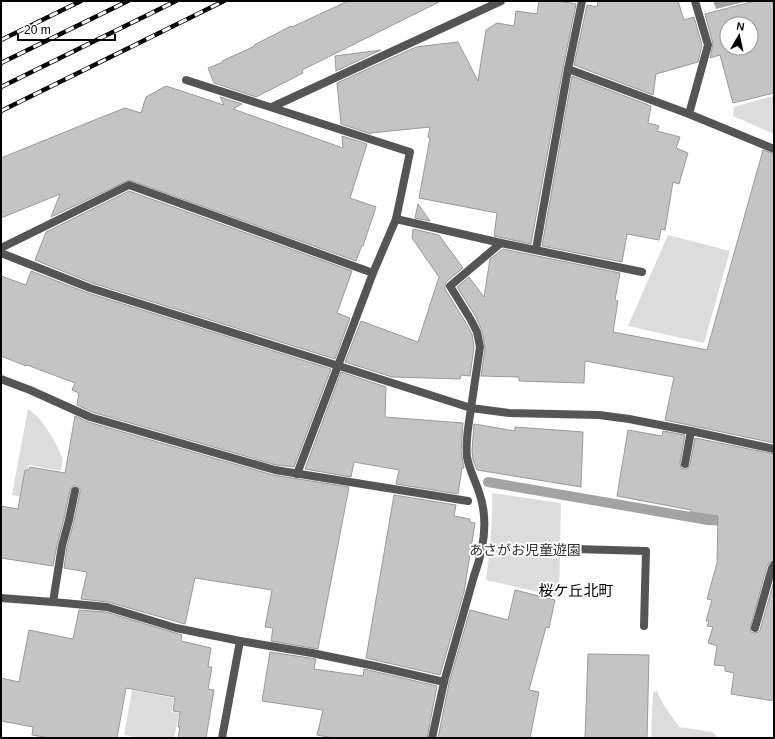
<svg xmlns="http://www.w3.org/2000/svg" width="775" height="739" font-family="Arial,'Noto Sans JP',sans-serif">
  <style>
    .green { fill: #dcdcdc }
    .water { fill: #a3a3a3 }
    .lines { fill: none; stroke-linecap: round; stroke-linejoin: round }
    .stream { stroke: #a3a3a3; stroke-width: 10 }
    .building { fill: #c4c4c4; stroke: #999; fill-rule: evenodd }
    .lane { stroke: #555; stroke-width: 8 }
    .street { stroke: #555; stroke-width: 8 }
    .rail-casing { stroke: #000; stroke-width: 4.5 }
    .rail { stroke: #fff; stroke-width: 3; stroke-dasharray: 9; stroke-linecap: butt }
    .labels { text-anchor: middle; stroke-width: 4; stroke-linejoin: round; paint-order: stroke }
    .park-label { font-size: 14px; fill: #333; stroke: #fff }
    .neighbourhood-label { font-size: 15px; fill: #000; stroke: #fff }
  </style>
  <rect width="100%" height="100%" fill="#fff"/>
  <g class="green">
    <polygon points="772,96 774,100 774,134 733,116 734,107"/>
    <polygon points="668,235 730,251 704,343 628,326"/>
    <polygon points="28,409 39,418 53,438 63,459 61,471 29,465 28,470 25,469 23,483 23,497 12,495"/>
    <path d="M492 493 561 503 559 597 486 580C490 551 493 522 492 493Z"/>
    <polygon points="132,690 174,698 171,712 179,713 174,738 139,738 124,735"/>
    <polygon points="657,691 663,704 679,727 712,732 719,738 651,738 653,692"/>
  </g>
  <polygon class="water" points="713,1 748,1 716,9"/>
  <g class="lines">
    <polyline class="stream" points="488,482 708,520 731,521"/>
  </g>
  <g class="building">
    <polygon points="348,1 441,1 302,70 303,73 256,97 214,83 208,68 223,62 222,61 255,46 254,45 291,26 292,27"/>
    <polygon points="539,1 559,1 576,4 563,68 531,244 494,236 497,213 419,198 430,138 428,137 430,127 371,133 371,134 341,124 337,83 416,47 458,42 478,81 486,30 497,23 514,26 516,11 537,14"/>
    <polygon points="598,1 678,1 684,20 694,17 702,45 698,62 656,74 653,95 574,65 587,5 597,7"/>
    <path d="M755 1H774V93L733 103 720 55 710 58 713 44 705 14ZM727 24H751V48H727Z"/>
    <polygon points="381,50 336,71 335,56"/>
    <polygon points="572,76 651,106 648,123 659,126 657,131 680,137 676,148 688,153 679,184 673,182 665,230 661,229 659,240 627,234 622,262 542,246"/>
    <polygon points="166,86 224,105 220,97 242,104 233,109 343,148 342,136 367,144 350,198 376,207 363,246 362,245 356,261 129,180 51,217 60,194 1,218 1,158 97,119 125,108 141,113 146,97"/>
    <polygon points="763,150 774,154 774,443 665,420 674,377 585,361 584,383 519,381 519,377 481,376 485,348 482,331 476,317 457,287 469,277 484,297 490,259 503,249 620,273 615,300 618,301 613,332 707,350"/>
    <polygon points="129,191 352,271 337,313 350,318 335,359 92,283 35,260 46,232"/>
    <polygon points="418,204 430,221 415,218"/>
    <polygon points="413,229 439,235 463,268 446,282 445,286 445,289 466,323 472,334 474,347 470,376 461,375 460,379 392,377 345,362 361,321 418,342 439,277 412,238"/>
    <polygon points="31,271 88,293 331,369 294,467 276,465 92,412 77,405 79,393 72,390 75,383 27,365 26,366 1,356 1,276 26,285"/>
    <polygon points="341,372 386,387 385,417 463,423 461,451 464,468 462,468 458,494 396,484 399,470 354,462 351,477 305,469"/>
    <polygon points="75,416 88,422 273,475 349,487 318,649 271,641 273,628 265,627 272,590 195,578 185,624 108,602 81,599 87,572 64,568 67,547 74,521 80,492 80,489 76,486 73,486 70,490 64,519 57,545 53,566 1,558 1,506 18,509 25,470 29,470 30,467 65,473"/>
    <polygon points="474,424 515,431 515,427 583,432 581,487 477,470 473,460 472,451"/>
    <polygon points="628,430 662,436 663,431 685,435 680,463 681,468 684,469 687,469 690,465 695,438 774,454 774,560 770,562 767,566 750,629 751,632 754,633 759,632 760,630 774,581 774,701 731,694 734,673 725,671 725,666 714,665 717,646 708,643 713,627 707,626 709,621 706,621 712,600 707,599 717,563 718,516 691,512 691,510 617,496"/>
    <polygon points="394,495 456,505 454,516 470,519 470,522 475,523 464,592 440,675 366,658"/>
    <polygon points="515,590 555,600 549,628 546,627 529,690 539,692 530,738 438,738 449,683 470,610 508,620"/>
    <polygon points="79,610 106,612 182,635 181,641 211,648 208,667 212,667 208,689 214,690 206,738 178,738 180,727 178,727 180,712 173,711 175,697 126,688 117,738 50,738 32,735 33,727 1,721 1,678 19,682 29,630 73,639"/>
    <polygon points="270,652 316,659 314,669 363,676 364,669 437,686 427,738 333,738 317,735 323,710 262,701"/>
    <polygon points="588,654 649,655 647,738 585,738"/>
  </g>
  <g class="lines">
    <g class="lane">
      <polyline points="689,114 708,45 695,1"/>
      <path d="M471 408C469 424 465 441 467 457 469 469 475 480 479 492 489 520 484 549 474 576"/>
      <polyline points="574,549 646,551 644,626"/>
      <polyline points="53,602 62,546 69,520 75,491"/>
    </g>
    <g class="street">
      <polyline points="582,1 568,69 689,114 774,149"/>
      <polyline points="186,80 410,152 396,219 373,273 297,474"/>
      <polyline points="272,107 501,1"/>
      <polyline points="396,219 501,243 642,272"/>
      <polyline points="1,248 129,185 373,273"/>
      <polyline points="536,249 568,69"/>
      <polyline points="1,253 90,288 339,366 471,408 509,413 599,415 629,419 691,431 774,449"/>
      <polyline points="1,379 30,390 90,417 275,470 468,501"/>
      <polyline points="471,408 480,347 477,332 471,320 450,286 501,243"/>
      <polyline points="685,464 691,431"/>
      <polyline points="1,598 53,602 107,607 176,628 240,641 312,653 375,666 444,682 432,738"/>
      <polyline points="755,628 772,568 774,565"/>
      <polyline points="444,682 474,576"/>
      <polyline points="222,738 240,641"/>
    </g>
    <defs>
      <g id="rail">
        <polyline points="1,40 81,1"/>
        <polyline points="1,63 128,1"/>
        <polyline points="1,87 176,1"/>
        <polyline points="1,111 224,1"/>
      </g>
    </defs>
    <use href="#rail" class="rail-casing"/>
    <use href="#rail" class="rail"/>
  </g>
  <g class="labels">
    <g class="park-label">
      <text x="525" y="555">あさがお児童遊園</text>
    </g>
    <g class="neighbourhood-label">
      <text x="576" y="596">桜ケ丘北町</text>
    </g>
  </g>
  <rect width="775" height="739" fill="none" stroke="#000000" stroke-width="4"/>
  <g transform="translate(739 36) rotate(9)"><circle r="19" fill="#ffffff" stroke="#999999"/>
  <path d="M0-3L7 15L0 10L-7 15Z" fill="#000000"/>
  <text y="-6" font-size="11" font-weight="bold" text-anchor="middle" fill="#000000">N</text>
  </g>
  <path d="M18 34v6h97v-6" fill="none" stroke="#000000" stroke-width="2"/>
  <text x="24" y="34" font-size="12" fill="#000000" stroke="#ffffff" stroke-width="3" paint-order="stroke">20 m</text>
</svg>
